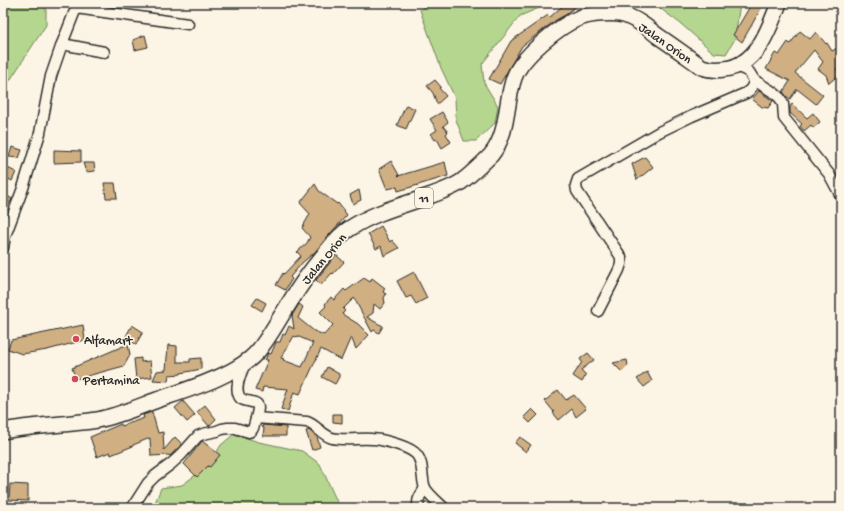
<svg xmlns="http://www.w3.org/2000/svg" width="844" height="511" font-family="'Gochi Hand',sans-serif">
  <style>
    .green { fill: #b5d68f; stroke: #70805d }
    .building { fill: #d0b083; stroke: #2b2b2b; fill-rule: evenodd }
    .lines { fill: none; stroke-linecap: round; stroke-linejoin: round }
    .minor-casing { stroke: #2b2b2b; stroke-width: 13 }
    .highway-casing { stroke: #2b2b2b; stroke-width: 18 }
    .minor { stroke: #fcf5e5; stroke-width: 10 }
    .highway { stroke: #fcf5e5; stroke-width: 15 }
    .poi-dot { fill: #d1495b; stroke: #fcf5e5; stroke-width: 1.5 }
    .labels { text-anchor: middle; stroke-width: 3.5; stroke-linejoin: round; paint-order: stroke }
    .shield { fill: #fcf5e5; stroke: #6a6863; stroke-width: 1 }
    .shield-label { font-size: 12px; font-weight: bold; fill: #2b2b2b }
    .street-label { font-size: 13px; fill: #2b2b2b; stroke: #fcf5e5 }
    .poi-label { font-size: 13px; fill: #2b2b2b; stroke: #fcf5e5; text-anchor: start }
  </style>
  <rect width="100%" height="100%" fill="#fcf5e5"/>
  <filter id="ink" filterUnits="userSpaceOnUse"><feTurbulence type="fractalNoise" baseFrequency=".025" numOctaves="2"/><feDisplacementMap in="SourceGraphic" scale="8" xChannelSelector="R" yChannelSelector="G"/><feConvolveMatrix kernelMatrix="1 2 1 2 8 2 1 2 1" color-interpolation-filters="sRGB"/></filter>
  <g filter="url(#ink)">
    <g class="green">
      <polygon points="3,3 46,3 46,25 5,88 3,90"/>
      <polygon points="427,3 551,3 520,16 482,64 484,83 498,106 495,123 476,141 464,141 456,120 455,98 441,68 420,10"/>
      <polygon points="653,3 744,3 739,10 735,39 726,54 714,53 681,24"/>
      <polygon points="234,434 259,442 302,451 320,464 333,493 340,508 153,508 161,488 182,485 208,466 221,445"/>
    </g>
    <g class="building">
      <polygon points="566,3 579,3 567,14 556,20 522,46 500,84 489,79 511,41 548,15 550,17"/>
      <polygon points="752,3 764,3 742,42 733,35"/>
      <polygon points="800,31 810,39 816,32 826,44 827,43 832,51 841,46 841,65 836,69 840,74 829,83 826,75 818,69 823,62 814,50 795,73 823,95 816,104 797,89 790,99 786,96 783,92 790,81 766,69 775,53 779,55 788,42 790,44"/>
      <polygon points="145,35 148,47 135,50 133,40"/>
      <polygon points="435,80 441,87 439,88 446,96 437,104 433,93 427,86"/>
      <polygon points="759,91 773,101 768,108 762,107 752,99"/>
      <polygon points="792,104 807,118 813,113 820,122 813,128 811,125 804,131 800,126 802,124 790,113 790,107"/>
      <polygon points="406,105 415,109 406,129 397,125"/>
      <polygon points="442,112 448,122 443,126 448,132 446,134 451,142 442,148 437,139 435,140 431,134 437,130 430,119"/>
      <polygon points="12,147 22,150 19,158 9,157"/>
      <polygon points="54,150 81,151 81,162 54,163"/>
      <polygon points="645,157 653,167 637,180 632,164"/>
      <polygon points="391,161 399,175 398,176 445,162 448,176 398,191 397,187 387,189 379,169"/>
      <polygon points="83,163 94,163 95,171 86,172"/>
      <polygon points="3,166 16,172 12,181 3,176"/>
      <polygon points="104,183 115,183 117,198 106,198"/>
      <polygon points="315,184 319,191 337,204 338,203 347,215 329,235 315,252 303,262 290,277 292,279 285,290 276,285 283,273 284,274 301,256 297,252 307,243 310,237 302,228 310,214 300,203"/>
      <polygon points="359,190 361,200 353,204 350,195"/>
      <polygon points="3,193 12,199 3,214"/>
      <polygon points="381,226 390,242 392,240 399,248 384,256 381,246 376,249 368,234"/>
      <polygon points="336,255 344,262 333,274 332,273 321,285 316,280"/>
      <polygon points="414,272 427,298 416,304 411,296 406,298 397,281"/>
      <path d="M364 278 370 282 372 278 385 288 383 292 386 294 384 298 385 303 380 309 374 304 373 313 367 317 377 323 383 326 379 333 374 330 372 332 354 298 343 309 345 311 342 314 358 324 369 335 356 349 351 337 341 360 321 349 300 394 294 392 288 411 281 409 288 389 263 387 262 392 255 390 268 360H265L268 353 271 354 276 342H280L283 334 285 335 289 326 294 329 292 315 299 304 303 307 298 318 314 331 324 335 333 325 320 312 326 306 325 304 331 297 334 300 344 289 346 291ZM294 336 296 337 297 336 313 343 302 367 283 360 284 359 281 358Z"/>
      <polygon points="257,298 266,303 262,311 252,305"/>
      <polygon points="83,325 85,340 47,350 22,354 8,349 11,340"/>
      <polygon points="132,325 143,332 136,344 125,338"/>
      <polygon points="128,344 130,355 124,366 76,379 72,368"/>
      <polygon points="168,345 177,346 177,362 190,362 190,359 201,358 201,369 181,373 181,374 169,375 168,381 153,380 157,371 166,370"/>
      <polygon points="588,353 594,360 581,370 586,375 582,382 573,376 582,362 580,359"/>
      <polygon points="141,358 141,362 150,361 152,377 136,379 134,359"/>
      <polygon points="627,360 628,366 622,372 613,363"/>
      <polygon points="327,367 339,374 339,377 335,384 322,377"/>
      <polygon points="647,372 652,381 644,387 637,379"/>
      <polygon points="558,390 566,400 574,395 586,409 576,417 572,409 559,420 553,413 554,412 545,401"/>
      <polygon points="183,401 195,415 187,422 175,408"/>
      <polygon points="205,405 216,419 209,426 197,412"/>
      <polygon points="532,409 538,415 530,423 524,417"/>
      <polygon points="152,412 158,433 163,432 164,450 175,437 182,444 170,456 169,455 151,456 150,438 133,445 133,446 111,455 110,452 97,457 90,437 121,424 122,426 144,418 143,415"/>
      <polygon points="333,414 342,414 342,423 333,422"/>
      <polygon points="263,425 286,427 286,436 263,436 264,428 262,427"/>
      <polygon points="309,430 317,437 320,447 312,450 306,431"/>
      <polygon points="520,437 531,445 526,452 515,443"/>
      <polygon points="202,441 220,455 210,467 208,466 197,477 184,464"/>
      <polygon points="10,484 28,485 28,501 9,500"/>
    </g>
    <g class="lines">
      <defs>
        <g id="minor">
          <polyline points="76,8 188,24"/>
          <polyline points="62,44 104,52"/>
          <polyline points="737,66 749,72 754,80 773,92 780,98 783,104 784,118 829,174 841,196"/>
          <polyline points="3,248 5,236 23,188 40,133 51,76 62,44 78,3"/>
          <path d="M598 311 619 270 621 264V257L577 191 576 185 578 179 659 132 692 116 746 93C752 89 753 86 754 80"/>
          <path d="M256 418 307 422C316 425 322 435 332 438 345 441 359 438 372 439 381 439 390 442 399 445 405 447 413 450 417 455 424 464 421 478 425 488 429 495 438 502 444 508"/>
          <path d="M132 508 148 483 155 476 171 464 181 455 198 436 203 434 217 431 222 429 228 428H235L249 432C250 432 251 431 252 430 254 428 259 408 258 406 256 400 242 403 239 396 234 386 242 372 245 363"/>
          <path d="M419 508C416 499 421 495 425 488"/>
        </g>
        <path id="highway" d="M3 431C34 425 66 425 97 420 118 416 138 407 157 400 186 390 238 375 258 351 268 339 276 324 285 310 297 290 309 272 324 255 331 246 339 235 349 229 374 212 404 205 432 195 442 191 452 188 461 182 469 176 484 162 491 155 509 133 505 103 514 78 521 57 559 26 579 18 590 14 612 12 624 15 637 19 648 28 658 36 673 46 688 57 702 67 710 70 716 70 724 69 757 66 769 29 779 3"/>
      </defs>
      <use href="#minor" class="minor-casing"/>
      <use href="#highway" class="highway-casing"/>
      <use href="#minor" class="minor"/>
      <use href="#highway" class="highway"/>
    </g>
  </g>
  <g class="poi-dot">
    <circle cx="76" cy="339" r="4"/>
    <circle cx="75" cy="379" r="4"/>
  </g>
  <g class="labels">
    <rect class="shield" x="415" y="188" width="18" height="20" rx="3"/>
    <g class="shield-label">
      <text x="424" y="202">11</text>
    </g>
    <g class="street-label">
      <text transform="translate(666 42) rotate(35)" y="5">Jalan Orion</text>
      <text transform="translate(323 258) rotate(-50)" y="5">Jalan Orion</text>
    </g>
    <g class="poi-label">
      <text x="84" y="344">Alfamart</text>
      <text x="83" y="384">Pertamina</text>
    </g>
  </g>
  <rect width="844" height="511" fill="none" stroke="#fcf5e5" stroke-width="16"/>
  <rect x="8" y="8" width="828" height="495" fill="none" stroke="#2b2b2b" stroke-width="1.5" filter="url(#ink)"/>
</svg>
